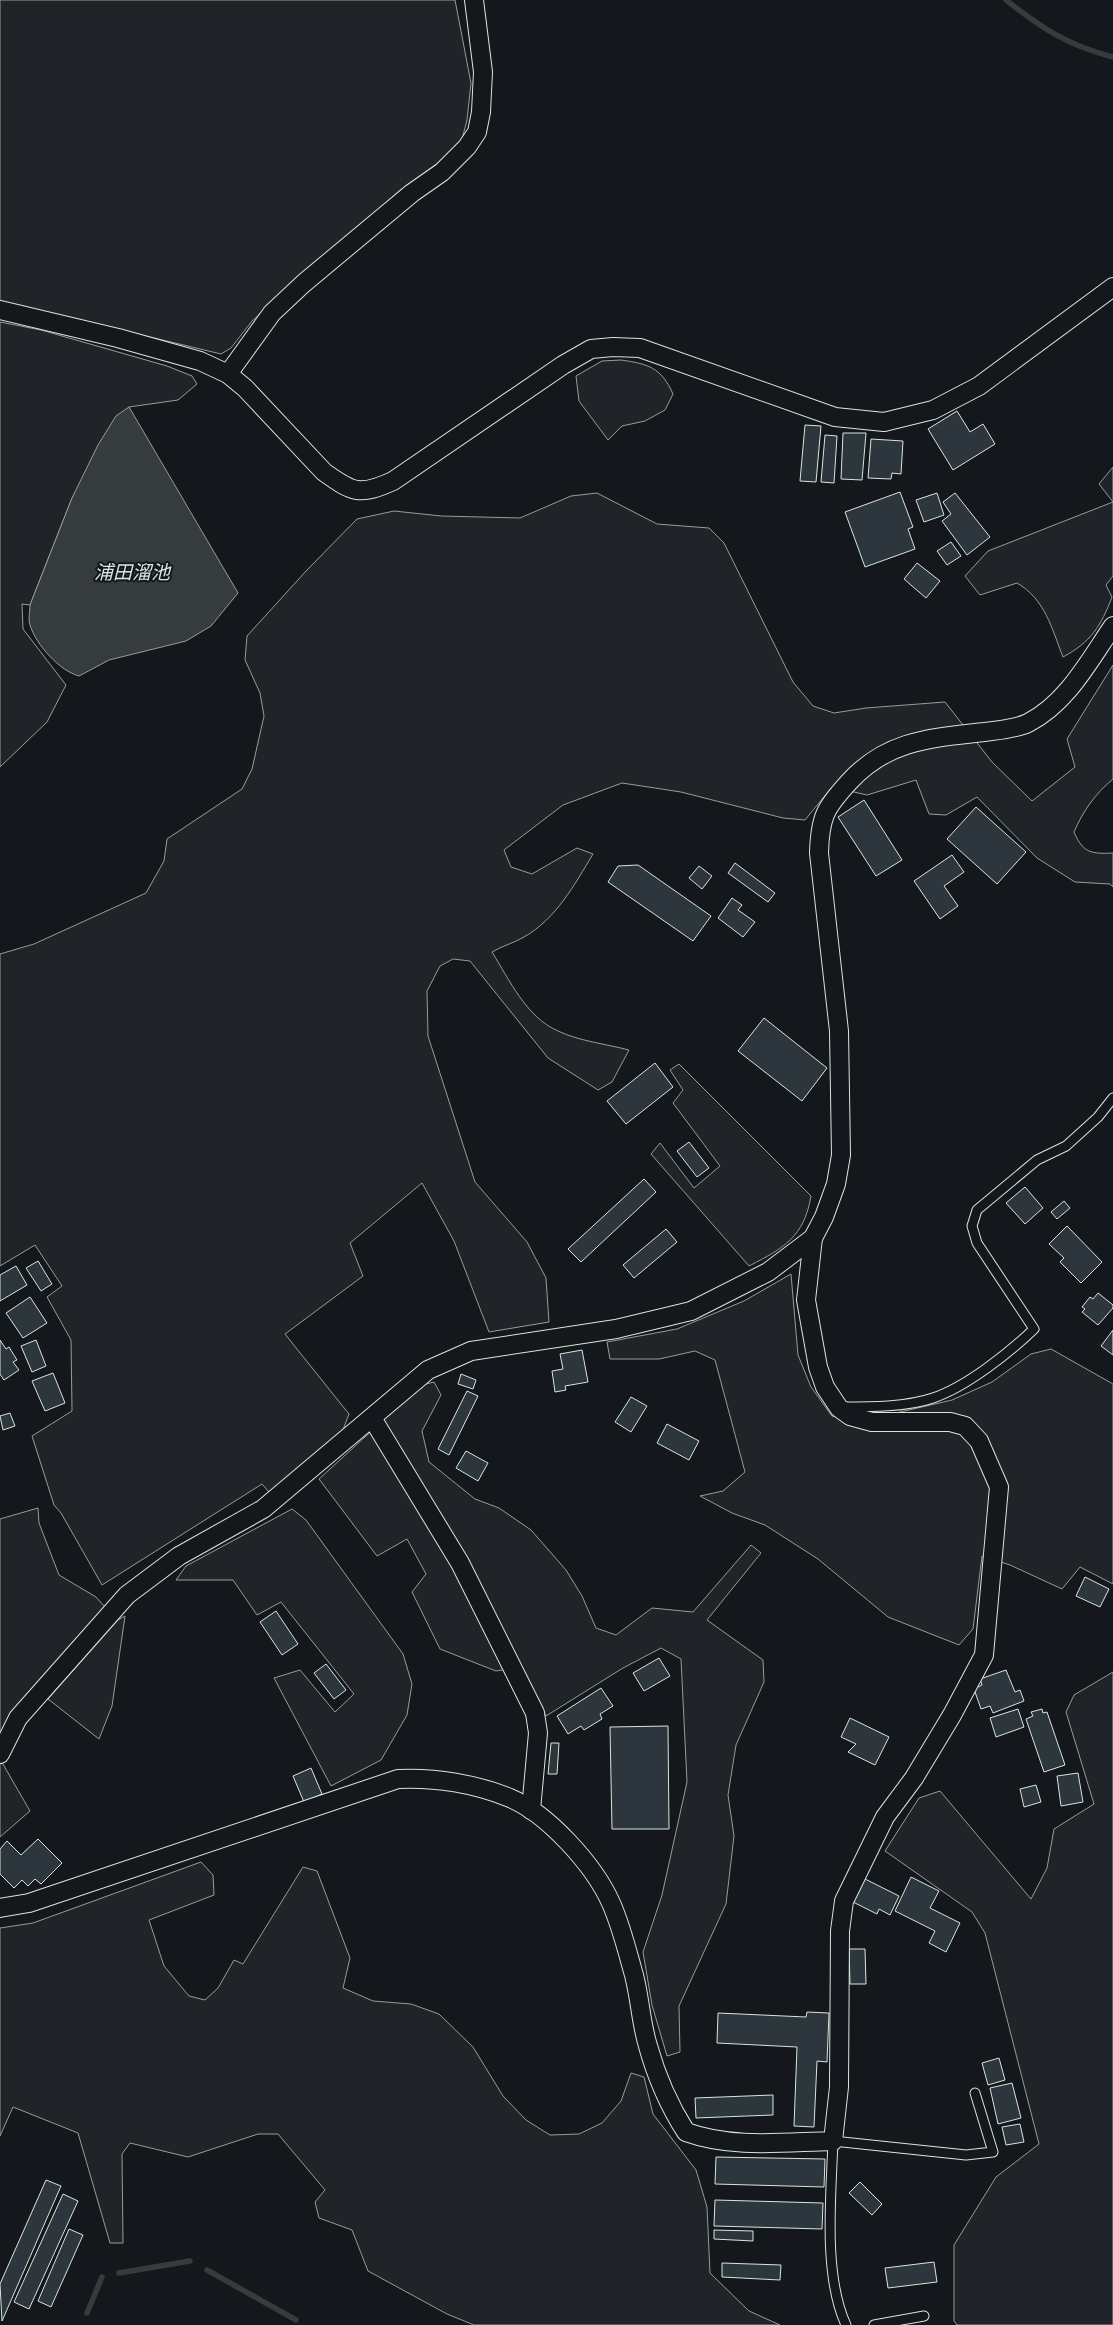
<svg xmlns="http://www.w3.org/2000/svg" width="1113" height="2325" font-family="'Asap Condensed','Noto Sans JP',sans-serif">
  <style>
    .green { fill: #202428; stroke: #939e99 }
    .water { fill: #363b3e; stroke: #939e99 }
    .lines { fill: none; stroke-linecap: round; stroke-linejoin: round }
    .stream { stroke: #363b3e; stroke-width: 5.5 }
    .building { fill: #2c363c; stroke: #d8e6dc }
    .service-casing { stroke: #d8e6dc; stroke-width: 11 }
    .minor-casing { stroke: #d8e6dc; stroke-width: 20 }
    .service { stroke: #14181c; stroke-width: 9 }
    .minor { stroke: #14181c; stroke-width: 18 }
    .labels { text-anchor: middle; stroke-width: 4; stroke-linejoin: round; paint-order: stroke }
    .water-label { font-size: 19px; font-style: italic; fill: #d8e6dc; stroke: #14181c }
  </style>
  <rect width="100%" height="100%" fill="#14181c"/>
  <g class="green">
    <polygon points="0,0 455,0 471,83 467,120 460,147 399,191 252,321 231,348 221,354 0,301"/>
    <polygon points="0,322 41,330 167,366 192,376 197,384 178,400 129,407 72,498 30,605 22,604 23,629 66,685 47,722 0,767"/>
    <path d="M621 360C648 364 661 367 673 394L665 410 645 421 622 426 608 440 579 401 576 376 602 361Z"/>
    <path d="M1113 467V576L1106 585 1112 597C1101 626 1091 642 1063 657 1052 629 1045 599 1017 583L980 595 965 576 988 551 1113 502 1099 484Z"/>
    <path d="M597 493 657 524 709 528 724 543 793 682 813 706 834 713 866 708 945 702 992 762 1032 801 1075 767 1067 739 1113 665V779C1095 794 1083 811 1074 832 1083 853 1091 854 1113 853V887L1110 884 1075 882 1037 858 977 797 946 815 929 814 916 780 867 795 832 787 805 820 783 818 681 792 622 783 563 805 504 850 511 867 532 874 577 848 593 854C575 884 556 919 524 937 514 943 502 946 492 952 509 979 526 1017 558 1031 579 1041 606 1044 629 1050L612 1082 598 1090 548 1058 470 961 453 959 440 966 427 991 428 1036 475 1182 527 1242 546 1278 549 1322 489 1332 454 1241 422 1183 350 1243 363 1276 285 1334 349 1414 341 1435 269 1492 262 1484 102 1585 61 1513 54 1505 32 1436 72 1411 71 1340 47 1297 62 1286 35 1245 0 1266V954L34 944 146 893 164 861 167 839 242 789 252 769 264 716 260 693 245 660 247 636 307 570 357 519 394 511 441 516 520 518 571 496Z"/>
    <path d="M679 1064 811 1196C804 1237 784 1248 749 1266L651 1154 660 1143 694 1188 720 1166 673 1103 683 1090 670 1070Z"/>
    <polygon points="791,1274 798,1355 811,1387 832,1416 857,1422 952,1400 992,1382 1031,1354 1051,1349 1113,1384 1113,1584 1080,1567 1062,1589 1010,1565 982,1556 973,1629 959,1645 888,1617 818,1559 765,1525 732,1513 700,1496 723,1491 745,1472 715,1360 695,1351 659,1359 610,1359 607,1342 677,1329 744,1301"/>
    <polygon points="434,1382 441,1395 422,1431 429,1462 475,1499 499,1508 531,1530 566,1570 582,1596 596,1628 616,1635 652,1608 693,1612 751,1545 761,1553 707,1620 763,1660 764,1682 736,1745 728,1795 734,1836 726,1904 679,2006 680,2052 667,2056 652,2005 643,1952 662,1895 687,1782 681,1659 661,1648 623,1668 546,1716 521,1667 496,1671 440,1649 412,1592 426,1574 407,1539 377,1556 319,1479 422,1385"/>
    <polygon points="38,1508 39,1523 59,1575 96,1597 105,1607 0,1737 0,1519"/>
    <polygon points="292,1509 306,1520 403,1654 412,1684 407,1715 381,1760 331,1786 274,1678 300,1670 335,1712 354,1694 281,1602 257,1615 233,1580 176,1580 186,1566"/>
    <polygon points="125,1616 112,1706 99,1739 48,1699 118,1620"/>
    <polygon points="1113,1672 1113,2325 957,2325 954,2321 954,2245 996,2177 1039,2144 985,1933 972,1912 885,1851 919,1798 940,1791 1031,1899 1047,1868 1054,1829 1094,1804 1066,1712 1074,1695"/>
    <polygon points="0,1759 30,1811 0,1837"/>
    <polygon points="201,1862 213,1875 214,1895 149,1920 164,1966 189,1996 205,2000 218,1988 234,1960 243,1964 303,1867 317,1871 350,1958 343,1988 373,2001 411,2004 439,2014 473,2047 503,2096 526,2120 550,2135 579,2134 602,2123 621,2101 631,2073 644,2077 653,2114 696,2170 707,2207 710,2273 749,2311 780,2325 474,2325 447,2314 368,2271 352,2230 319,2218 315,2202 325,2190 278,2134 258,2134 188,2157 130,2143 122,2154 123,2243 110,2243 78,2133 13,2107 0,2136 0,1928 33,1923"/>
  </g>
  <path class="water" d="M129 407 238 593 211 626 186 641 109 660 79 676C60 671 36 645 30 625 28 620 30 611 30 605L72 498 98 445 116 416Z"/>
  <g class="lines">
    <g class="stream">
      <path d="M1006 0C1043 29 1067 45 1113 57"/>
      <polyline points="207,2270 296,2320"/>
      <polyline points="119,2273 190,2261"/>
      <polyline points="87,2313 102,2277"/>
    </g>
  </g>
  <g class="building">
    <polygon points="957,411 970,432 983,424 995,444 953,470 928,429"/>
    <polygon points="805,425 821,426 816,482 800,481"/>
    <polygon points="843,433 866,433 862,480 841,479"/>
    <polygon points="825,435 837,436 834,483 821,482"/>
    <polygon points="871,439 903,441 901,474 892,473 891,479 868,478"/>
    <polygon points="900,492 913,527 908,529 915,549 865,567 845,512"/>
    <polygon points="937,493 944,515 924,522 916,500"/>
    <polygon points="955,493 990,537 967,555 942,521 951,514 943,502"/>
    <polygon points="951,542 961,556 947,565 937,551"/>
    <polygon points="917,563 940,581 926,598 904,579"/>
    <polygon points="864,800 902,860 876,876 838,817"/>
    <polygon points="976,807 1026,852 997,884 947,839"/>
    <polygon points="952,855 964,872 944,886 958,906 940,919 914,881"/>
    <polygon points="735,863 775,893 768,902 728,873"/>
    <polygon points="638,865 711,916 693,941 608,882 618,866"/>
    <polygon points="699,866 712,876 702,889 689,878"/>
    <polygon points="732,898 742,905 738,910 755,922 743,937 718,918"/>
    <polygon points="764,1018 827,1068 802,1101 738,1051"/>
    <polygon points="655,1063 673,1087 626,1124 607,1101"/>
    <polygon points="689,1142 709,1168 697,1177 677,1151"/>
    <polygon points="644,1179 656,1192 581,1262 568,1249"/>
    <polygon points="1025,1187 1043,1208 1025,1224 1006,1203"/>
    <polygon points="1064,1201 1070,1208 1057,1219 1051,1212"/>
    <polygon points="1067,1226 1102,1262 1081,1283 1060,1262 1064,1258 1049,1244"/>
    <polygon points="666,1229 677,1242 634,1278 623,1265"/>
    <polygon points="38,1261 52,1284 41,1291 26,1268"/>
    <polygon points="16,1266 27,1285 0,1301 0,1275"/>
    <polygon points="1098,1293 1113,1305 1113,1308 1098,1325 1082,1312 1085,1309 1082,1307 1090,1297 1093,1299"/>
    <polygon points="30,1297 47,1323 23,1338 6,1313"/>
    <polygon points="1113,1330 1113,1355 1101,1346"/>
    <polygon points="0,1340 6,1349 9,1347 17,1360 13,1362 19,1370 4,1380 0,1374"/>
    <polygon points="36,1340 46,1366 32,1372 21,1346"/>
    <polygon points="582,1350 588,1382 565,1386 566,1390 555,1392 552,1371 563,1369 560,1354"/>
    <polygon points="53,1373 65,1403 45,1411 32,1381"/>
    <polygon points="461,1374 476,1380 473,1389 458,1384"/>
    <polygon points="467,1391 478,1396 449,1455 438,1449"/>
    <polygon points="631,1397 647,1406 631,1432 615,1422"/>
    <polygon points="10,1413 15,1426 3,1430 0,1416"/>
    <polygon points="667,1424 699,1441 689,1460 657,1443"/>
    <polygon points="466,1451 488,1463 478,1481 456,1468"/>
    <polygon points="1085,1577 1109,1589 1100,1607 1076,1596"/>
    <polygon points="276,1611 298,1644 282,1655 260,1622"/>
    <polygon points="659,1658 670,1676 644,1691 633,1673"/>
    <polygon points="326,1664 346,1690 334,1699 314,1673"/>
    <polygon points="1006,1670 1015,1692 1020,1690 1024,1701 993,1713 990,1706 981,1709 974,1689 982,1685 980,1679"/>
    <polygon points="601,1688 613,1706 600,1714 602,1719 584,1730 581,1726 568,1734 557,1716"/>
    <polygon points="1018,1709 1024,1727 996,1737 990,1718"/>
    <polygon points="1042,1709 1043,1713 1047,1712 1065,1765 1044,1772 1026,1719 1033,1716 1031,1712"/>
    <polygon points="850,1718 889,1737 875,1765 848,1752 856,1744 841,1737"/>
    <polygon points="668,1726 669,1829 612,1829 610,1727"/>
    <polygon points="551,1743 559,1743 557,1774 548,1774"/>
    <polygon points="311,1768 322,1794 304,1802 293,1776"/>
    <polygon points="1078,1773 1083,1802 1061,1806 1057,1776"/>
    <polygon points="1036,1785 1041,1802 1024,1807 1020,1789"/>
    <polygon points="38,1839 62,1863 41,1884 35,1879 28,1886 22,1880 14,1888 0,1874 0,1849 7,1841 21,1855"/>
    <polygon points="911,1877 939,1891 930,1908 960,1923 946,1952 929,1943 935,1931 895,1911"/>
    <polygon points="863,1878 899,1896 890,1915 879,1909 877,1914 851,1901"/>
    <polygon points="849,1949 865,1949 866,1984 850,1984"/>
    <polygon points="807,2012 829,2013 827,2062 817,2061 814,2127 794,2126 797,2047 717,2043 718,2013 806,2017"/>
    <polygon points="999,2058 1005,2080 988,2085 982,2063"/>
    <polygon points="1012,2083 1021,2118 998,2124 990,2088"/>
    <polygon points="773,2095 773,2115 696,2118 695,2098"/>
    <polygon points="1020,2124 1024,2142 1006,2145 1002,2127"/>
    <polygon points="716,2157 825,2159 824,2187 715,2184"/>
    <polygon points="46,2180 61,2186 2,2321 0,2284"/>
    <polygon points="860,2182 882,2204 872,2215 849,2193"/>
    <polygon points="63,2194 78,2201 29,2309 14,2302"/>
    <polygon points="715,2200 823,2203 822,2229 714,2226"/>
    <polygon points="69,2229 83,2235 51,2307 38,2301"/>
    <polygon points="714,2230 753,2231 753,2241 714,2239"/>
    <polygon points="934,2262 937,2282 888,2288 885,2268"/>
    <polygon points="722,2263 781,2265 780,2280 722,2277"/>
  </g>
  <g class="lines">
    <defs>
      <g id="service">
        <path d="M842 1407C870 1407 907 1407 933 1398 966 1387 1009 1353 1034 1329L977 1243 972 1226 977 1210 1037 1160 1066 1146 1098 1117 1113 1098"/>
        <path d="M846 2325C823 2275 831 2196 833 2141L966 2155 993 2152 975 2093"/>
        <polyline points="874,2325 924,2316"/>
      </g>
      <g id="minor">
        <path d="M0 310 118 338 200 361 228 374 245 388 324 472C353 493 360 496 393 481L563 365 591 349 613 347 640 348 835 417 884 422 933 410 979 386 1113 287"/>
        <polyline points="228,374 272,313 304,283 412,193 442,172 467,147 477,132 481,112 483,72 474,0"/>
        <polyline points="372,1418 460,1563 535,1713 538,1733 531,1810"/>
        <path d="M0 1754 18 1718 127 1595 179 1556 263 1509 428 1370 471 1351 616 1329 691 1311 768 1272 813 1238 824 1217 836 1184 841 1155 839 1031 819 853C820 817 825 808 849 782 887 740 931 738 984 732 998 730 1016 729 1028 723 1067 703 1089 661 1113 626"/>
        <path d="M0 1908 29 1903 398 1779C435 1777 476 1784 510 1798 548 1814 594 1865 611 1903 620 1923 626 1946 632 1968 640 1993 640 2020 648 2046 656 2075 670 2107 686 2132 733 2149 784 2142 833 2141L839 2087 840 1931 844 1901 885 1817 914 1778 952 1715 984 1655 999 1487 979 1441 965 1426 950 1422H872L850 1416 839 1408 825 1387 818 1367 806 1300 813 1238"/>
      </g>
    </defs>
    <use href="#service" class="service-casing"/>
    <use href="#minor" class="minor-casing"/>
    <use href="#service" class="service"/>
    <use href="#minor" class="minor"/>
  </g>
  <g class="labels">
    <g class="water-label">
      <text x="132" y="579">浦田溜池</text>
    </g>
  </g>
</svg>
